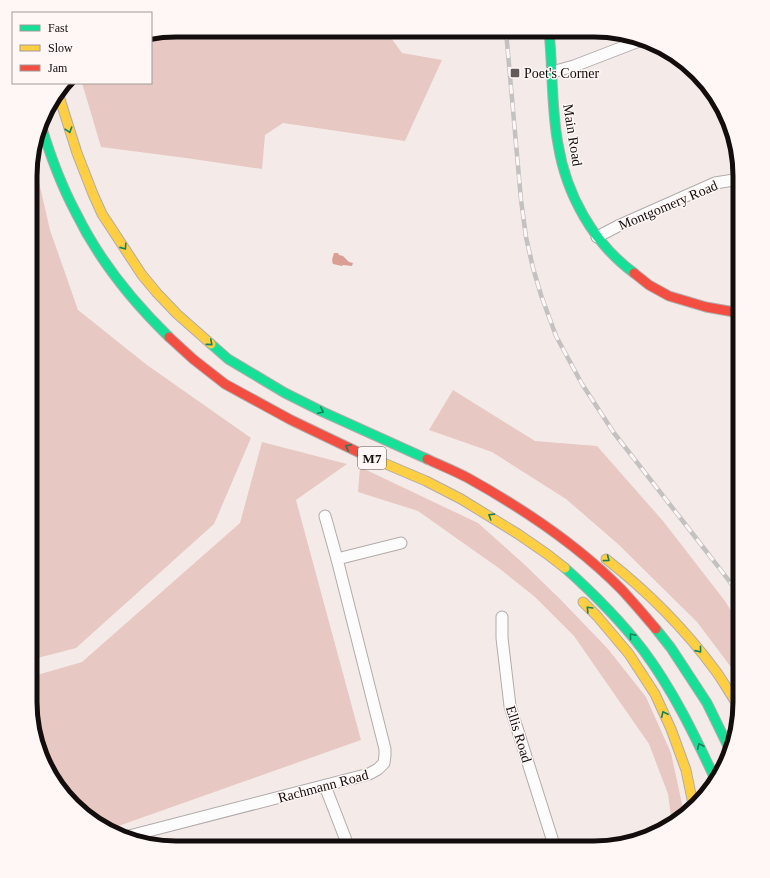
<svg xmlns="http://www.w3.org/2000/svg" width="770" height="878" font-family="'Times New Roman',serif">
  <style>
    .green { fill: #e8c8c2 }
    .water { fill: #d99f95 }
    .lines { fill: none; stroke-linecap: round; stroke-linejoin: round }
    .street-casing { stroke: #b1abaa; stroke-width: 13 }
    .fast-casing { stroke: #b1abaa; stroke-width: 11 }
    .slow-casing { stroke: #b1abaa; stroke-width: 11 }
    .jam-casing { stroke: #b1abaa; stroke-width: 11 }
    .street { stroke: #fdfcfc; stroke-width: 11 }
    .fast { stroke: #16e098; stroke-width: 9 }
    .slow { stroke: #ffcf43; stroke-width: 9 }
    .jam { stroke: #f24e42; stroke-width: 9 }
    .rail-casing { stroke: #c4c1c1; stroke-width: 4.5 }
    .rail { stroke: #fef7f6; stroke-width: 3; stroke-dasharray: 9; stroke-linecap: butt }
    .oneway { stroke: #158259 }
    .poi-dot { fill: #625b5a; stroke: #fef7f6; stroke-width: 1.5 }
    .labels { text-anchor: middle; stroke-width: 3; stroke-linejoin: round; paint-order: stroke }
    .shield { fill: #fef7f6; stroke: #5a5453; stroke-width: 1 }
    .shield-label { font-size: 13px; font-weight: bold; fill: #130e0d }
    .poi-label { font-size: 14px; fill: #130e0d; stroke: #fef7f6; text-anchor: start }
    .street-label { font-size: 14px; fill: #130e0d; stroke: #fef7f6 }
    .rim { fill: none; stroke: #130e0d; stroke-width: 5 }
  </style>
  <rect width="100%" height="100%" fill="#f4ebe9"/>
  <g class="green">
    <polygon points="176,30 319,30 327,38 332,30 386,31 402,53 442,60 405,141 283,123 265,135 262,169 186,158 101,147 82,83 151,83 151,34"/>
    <polygon points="33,156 50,230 78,310 147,365 251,438 214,524 76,648 30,660"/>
    <polygon points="453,390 535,441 597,446 663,521 725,601 740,626 740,679 697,622 618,544 566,499 492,452 429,430"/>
    <polygon points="262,442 347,464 296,500 361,740 107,830 103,828 50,775 30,702 30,677 82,662 240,523"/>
    <polygon points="360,467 478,523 525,565 561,600 608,649 646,697 671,753 684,813 672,824 668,794 649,744 574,636 535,597 500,569 418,511 358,492"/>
  </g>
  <path class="water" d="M334 253H338L339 255 343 256 349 262 353 263 352 266 343 265 342 266 333 264C331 260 333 257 334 253Z"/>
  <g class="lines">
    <defs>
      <g id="street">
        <polyline points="552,72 574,66 639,41"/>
        <polyline points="597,237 618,226 715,183 740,179"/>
        <polyline points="337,559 401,543"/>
        <polyline points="502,617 502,638 510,706 555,848"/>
        <polyline points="325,786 349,848"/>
        <polyline points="129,836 369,774 378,769 384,763 385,755 385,749 337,559 325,516"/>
      </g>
      <g id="fast">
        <path d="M549 31C553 69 551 107 558 144 566 194 593 243 634 273"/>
        <path d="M41 125C50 155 61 185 76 213 99 260 132 301 169 337"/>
        <polyline points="211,344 228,359 285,393 323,412 427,459"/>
        <path d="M565 568C593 593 620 620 643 650 673 690 695 736 716 781"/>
        <polyline points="656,629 671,648 707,703 728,746"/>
      </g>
      <g id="slow">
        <polyline points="58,93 77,153 93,194 102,214 142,275 157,293 177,314 211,344"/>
        <polyline points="360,453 426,481 461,499 518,534 547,554 565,568"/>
        <path d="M606 559C647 591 684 628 715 670 724 682 731 696 740 708"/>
        <polyline points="583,602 597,616 629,654 655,694 671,729 686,770 693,804"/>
      </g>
      <g id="jam">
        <polyline points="634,273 649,285 669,296 706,307 740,313"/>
        <polyline points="169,337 193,359 225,384 291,420 360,453"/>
        <path d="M427 459C440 465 455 471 468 478 522 508 579 546 622 590 634 603 645 616 656 629"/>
      </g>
    </defs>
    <use href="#street" class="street-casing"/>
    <use href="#fast" class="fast-casing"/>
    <use href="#slow" class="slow-casing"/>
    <use href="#jam" class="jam-casing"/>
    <use href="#street" class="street"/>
    <use href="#fast" class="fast"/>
    <use href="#slow" class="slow"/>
    <use href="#jam" class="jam"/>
    <defs>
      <polyline id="rail" points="506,31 521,200 526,237 533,268 541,295 556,336 582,384 614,433 696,538 740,595"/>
    </defs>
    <use href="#rail" class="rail-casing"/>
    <use href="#rail" class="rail"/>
  </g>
  <defs><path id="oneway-chevron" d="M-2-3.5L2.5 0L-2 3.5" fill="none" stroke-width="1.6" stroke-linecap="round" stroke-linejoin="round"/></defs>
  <g class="oneway">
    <use href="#oneway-chevron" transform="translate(69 130) rotate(72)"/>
    <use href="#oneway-chevron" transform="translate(124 247) rotate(55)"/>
    <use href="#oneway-chevron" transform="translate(210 343) rotate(41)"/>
    <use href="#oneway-chevron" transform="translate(321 411) rotate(25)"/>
    <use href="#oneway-chevron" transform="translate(348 447) rotate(-155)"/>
    <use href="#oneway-chevron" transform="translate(491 516) rotate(-148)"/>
    <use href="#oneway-chevron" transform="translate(607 559) rotate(37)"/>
    <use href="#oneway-chevron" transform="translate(589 609) rotate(-135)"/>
    <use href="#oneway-chevron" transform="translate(632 636) rotate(-130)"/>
    <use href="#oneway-chevron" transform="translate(699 650) rotate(51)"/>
    <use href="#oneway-chevron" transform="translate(664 714) rotate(-115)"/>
    <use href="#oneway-chevron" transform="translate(700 746) rotate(-115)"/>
  </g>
  <rect class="poi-dot" x="510" y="68" width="10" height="10" rx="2"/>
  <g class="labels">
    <rect class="shield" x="358" y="447" width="28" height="22" rx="3"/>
    <g class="shield-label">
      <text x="372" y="463">M7</text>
    </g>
    <g class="poi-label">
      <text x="524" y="78">Poet's Corner</text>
    </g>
    <g class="street-label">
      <text transform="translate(573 135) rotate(81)" y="5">Main Road</text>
      <text transform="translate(668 205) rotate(-23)" y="5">Montgomery Road</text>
      <text transform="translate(519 734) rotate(73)" y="5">Ellis Road</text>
      <text transform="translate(323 786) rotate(-15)" y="5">Rachmann Road</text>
    </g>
  </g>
  <path d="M0 0H770V878H0ZM176 37H594A139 139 0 0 1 733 176V702A139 139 0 0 1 594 841H176A139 139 0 0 1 37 702V176A139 139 0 0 1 176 37Z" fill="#fef7f6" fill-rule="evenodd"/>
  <path class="rim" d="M176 37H594A139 139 0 0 1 733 176V702A139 139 0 0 1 594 841H176A139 139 0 0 1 37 702V176A139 139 0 0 1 176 37Z"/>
  <rect x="12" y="12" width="140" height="72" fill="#fef7f6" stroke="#a09a99"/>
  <rect x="20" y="25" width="20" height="6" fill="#16e098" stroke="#a09a99"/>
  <text x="48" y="32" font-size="12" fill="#130e0d">Fast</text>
  <rect x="20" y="45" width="20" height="6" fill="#ffcf43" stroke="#a09a99"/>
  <text x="48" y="52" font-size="12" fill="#130e0d">Slow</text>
  <rect x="20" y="65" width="20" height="6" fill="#f24e42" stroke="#a09a99"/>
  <text x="48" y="72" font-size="12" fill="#130e0d">Jam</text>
</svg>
